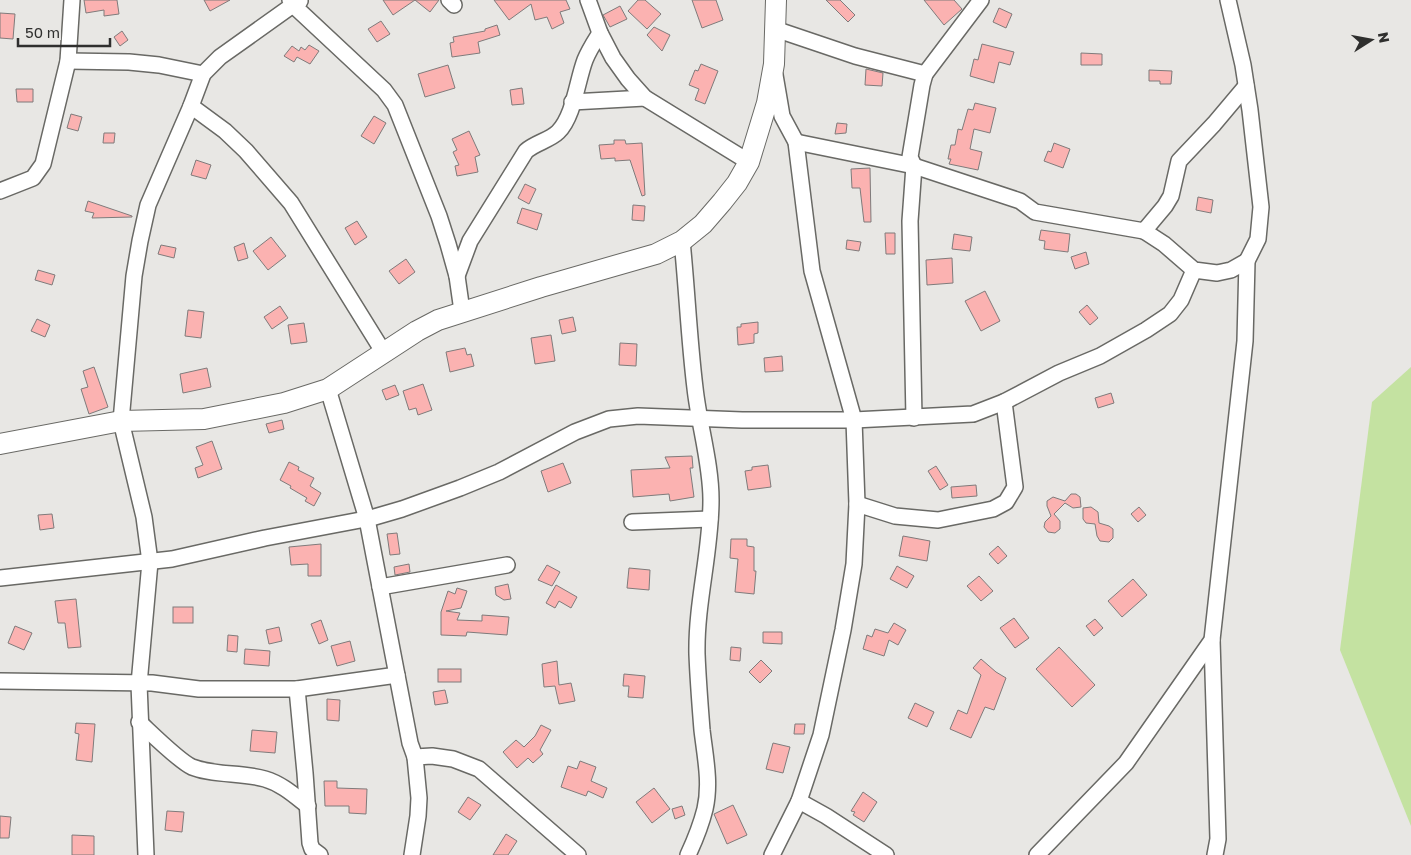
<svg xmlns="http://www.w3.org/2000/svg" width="1411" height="855" font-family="'Golos Text',sans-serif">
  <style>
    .green { fill: #c4e2a1 }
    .building { fill: #fbb2b1; stroke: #7f7b7b }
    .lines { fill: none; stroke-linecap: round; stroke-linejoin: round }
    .street-casing { stroke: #696965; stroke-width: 18 }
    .secondary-casing { stroke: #696965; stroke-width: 22 }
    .street { stroke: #fff; stroke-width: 15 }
    .secondary { stroke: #fff; stroke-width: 20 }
  </style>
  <rect width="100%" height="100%" fill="#e8e7e4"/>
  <polygon class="green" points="1411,367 1411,826 1340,650 1372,402"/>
  <g class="building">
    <polygon points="84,0 117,0 119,14 104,16 104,10 86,13"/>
    <polygon points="204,0 230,0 210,11"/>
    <polygon points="383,0 439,0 430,12 415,0 393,15"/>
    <polygon points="494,0 566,0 570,9 560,12 564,23 552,29 547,17 535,20 531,4 509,20"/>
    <polygon points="638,0 645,0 661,14 647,29 628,11"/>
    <polygon points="692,0 716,0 723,20 702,28"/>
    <polygon points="826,0 840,0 855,15 848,22"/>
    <polygon points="924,0 954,0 962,9 944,25"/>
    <polygon points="620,6 627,19 610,27 603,15"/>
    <polygon points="999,8 1012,14 1006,28 993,22"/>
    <polygon points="0,13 15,14 13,39 0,38"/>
    <polygon points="381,21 390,34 377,42 368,29"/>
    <polygon points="497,25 500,35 478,42 480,53 452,57 450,43 454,42 453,37 485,31 485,29"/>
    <polygon points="654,27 670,35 662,51 647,35"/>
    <polygon points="122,31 128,40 120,46 114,37"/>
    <polygon points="982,44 1014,52 1010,65 999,62 994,83 970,76 974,59 978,60"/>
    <polygon points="309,45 319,51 310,64 297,57 294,62 284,56 292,46 299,51 301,47 305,50"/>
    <polygon points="1081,53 1102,54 1102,65 1081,65"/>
    <polygon points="701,64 718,71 705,104 695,100 699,89 689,85 695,70 698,71"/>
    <polygon points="448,65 455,88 425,97 418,74"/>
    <polygon points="866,69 883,73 882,86 865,85"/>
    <polygon points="1149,70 1172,71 1171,84 1160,84 1160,81 1149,81"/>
    <polygon points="522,88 524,104 512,105 510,90"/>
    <polygon points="16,89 33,89 33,102 17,102"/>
    <polygon points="975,103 996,108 990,133 974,129 970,149 982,152 978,170 949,164 951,159 948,159 951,145 955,145 958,129 962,130 968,109 973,110"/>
    <polygon points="71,114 82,117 78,131 67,128"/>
    <polygon points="374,116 386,123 374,144 361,136"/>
    <polygon points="837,123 847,124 846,133 835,134"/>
    <polygon points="469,131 480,155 475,157 478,172 457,176 455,166 459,165 453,152 457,150 452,139"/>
    <polygon points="104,133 115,133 114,143 103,143"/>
    <polygon points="614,140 625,140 626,144 642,143 645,195 642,196 630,160 615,161 615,158 601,159 599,145 614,144"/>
    <polygon points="1054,143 1070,149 1063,168 1044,161 1048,151 1051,152"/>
    <polygon points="196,160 211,165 206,179 191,175"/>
    <polygon points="870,168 871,222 864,222 860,188 852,188 851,169"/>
    <polygon points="525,184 536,189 529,204 518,198"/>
    <polygon points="1198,197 1213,200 1211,213 1196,210"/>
    <polygon points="88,201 132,216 132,217 92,218 94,213 85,211"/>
    <polygon points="633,205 645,206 644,221 632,220"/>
    <polygon points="522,208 542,214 537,230 517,223"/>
    <polygon points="357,221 367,237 355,245 345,228"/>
    <polygon points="1041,230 1070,234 1068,252 1044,249 1045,241 1039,240"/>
    <polygon points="885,233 895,233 895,254 886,254"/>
    <polygon points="954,234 972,237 970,251 952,249"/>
    <polygon points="271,237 286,256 268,270 253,251"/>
    <polygon points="847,240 861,242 859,251 846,249"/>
    <polygon points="244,243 248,258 238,261 234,247"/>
    <polygon points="161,245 176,248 174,258 158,254"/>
    <polygon points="1086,252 1089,264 1075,269 1071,257"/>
    <polygon points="952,258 953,283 927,285 926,260"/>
    <polygon points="406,259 415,272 399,284 389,271"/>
    <polygon points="38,270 55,275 52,285 35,280"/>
    <polygon points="985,291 1000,321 981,331 965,301"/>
    <polygon points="1087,305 1098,318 1090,325 1079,312"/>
    <polygon points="280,306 288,318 272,329 264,317"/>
    <polygon points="188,310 204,312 201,338 185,336"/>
    <polygon points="573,317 576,331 562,334 559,320"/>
    <polygon points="37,319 50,325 45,337 31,331"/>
    <polygon points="758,322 758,333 754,334 754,343 738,345 737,327 741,327 741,324"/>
    <polygon points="304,323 307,342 291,344 288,325"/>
    <polygon points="551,335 555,361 535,364 531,338"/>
    <polygon points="620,343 637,344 636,366 619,365"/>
    <polygon points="465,348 467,355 471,354 474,366 450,372 446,352"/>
    <polygon points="782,356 783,371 765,372 764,358"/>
    <polygon points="94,367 108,407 89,414 81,389 88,387 83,371"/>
    <polygon points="207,368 211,387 183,393 180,374"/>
    <polygon points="423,384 432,410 418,415 416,408 409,410 403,391"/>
    <polygon points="395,385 399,395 386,400 382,390"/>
    <polygon points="1111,393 1114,403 1098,408 1095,398"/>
    <polygon points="282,420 284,429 269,433 266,424"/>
    <polygon points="212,441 222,469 198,478 195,468 203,465 196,447"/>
    <polygon points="692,456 693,468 690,468 694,497 670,501 669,494 633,497 631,470 670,468 665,457"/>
    <polygon points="289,462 299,467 298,470 314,478 310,486 321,493 314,506 305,501 307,498 290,488 291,486 280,480"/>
    <polygon points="563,463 571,483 548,492 541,471"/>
    <polygon points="768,465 771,487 748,490 745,471 752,470 752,467"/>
    <polygon points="936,466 948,485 940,490 928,471"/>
    <polygon points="976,485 977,496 952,498 951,487"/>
    <polygon points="1071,494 1076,494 1080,497 1081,507 1073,508 1065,503 1054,514 1060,521 1060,529 1055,533 1048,532 1044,527 1045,522 1051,516 1047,506 1047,501 1053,497 1065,501"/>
    <polygon points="1091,507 1098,512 1099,523 1109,526 1113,529 1113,538 1109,542 1100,541 1097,536 1095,524 1086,523 1083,519 1083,508"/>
    <polygon points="1139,507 1146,515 1138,522 1131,514"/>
    <polygon points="52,514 54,528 40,530 38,515"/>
    <polygon points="397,533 400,554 390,555 387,534"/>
    <polygon points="903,536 930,541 927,561 899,556"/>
    <polygon points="731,539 747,539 747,546 754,547 754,571 756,571 754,594 735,592 738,559 730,558"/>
    <polygon points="321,544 321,576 308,576 308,564 291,565 289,547"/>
    <polygon points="998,546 1007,556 998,564 989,554"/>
    <polygon points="409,564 410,572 395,575 394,567"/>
    <polygon points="547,565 560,572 552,586 538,580"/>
    <polygon points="897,566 914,576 907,588 890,579"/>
    <polygon points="629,568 650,570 649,590 627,588"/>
    <polygon points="979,576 993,591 981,601 967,586"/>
    <polygon points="1133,579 1147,595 1122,617 1108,601"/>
    <polygon points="508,584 511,599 504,600 496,595 495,587"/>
    <polygon points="556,585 577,597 571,608 559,601 555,608 546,603"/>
    <polygon points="457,588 467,591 461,608 446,611 460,613 457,620 482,621 482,615 509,617 507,635 467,632 466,636 441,635 441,612 448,591 455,594"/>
    <polygon points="76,599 81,647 68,648 65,623 58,623 55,601"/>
    <rect x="173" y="607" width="20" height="16"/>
    <polygon points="1014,618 1029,638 1015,648 1000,628"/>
    <polygon points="1095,619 1103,628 1094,636 1086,626"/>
    <polygon points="321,620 328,640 319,644 311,624"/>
    <polygon points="894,623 906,630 898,645 889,640 884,656 863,649 867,635 872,637 875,629 888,633"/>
    <polygon points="15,626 32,633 24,650 8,643"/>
    <polygon points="279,627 282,641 269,644 266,630"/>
    <polygon points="763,632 782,632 782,644 763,643"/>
    <polygon points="228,635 238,636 237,652 227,651"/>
    <polygon points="350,641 355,661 337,666 331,646"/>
    <polygon points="731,647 741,648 740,661 730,660"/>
    <polygon points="1059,647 1095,685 1072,707 1036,669"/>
    <polygon points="245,649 270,651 269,666 244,664"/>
    <polygon points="981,659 996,672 1006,678 994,710 985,707 971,738 950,729 958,710 967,714 981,675 973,668"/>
    <polygon points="761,660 772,671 760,683 749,672"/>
    <polygon points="557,661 559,685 571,683 575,701 559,704 555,686 544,687 542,664"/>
    <rect x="438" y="669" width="23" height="13"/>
    <polygon points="624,674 645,676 643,698 628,697 629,686 623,686"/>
    <polygon points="445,690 448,703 435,705 433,692"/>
    <polygon points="327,699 340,700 339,721 327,720"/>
    <polygon points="915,703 934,712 927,727 908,718"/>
    <polygon points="76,723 95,724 92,762 76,760 79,734 75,733"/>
    <polygon points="795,724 805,724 804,734 794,734"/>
    <polygon points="541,725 551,730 540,750 543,754 533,763 528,758 517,768 503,752 516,740 524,747 535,736"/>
    <polygon points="252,730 277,732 275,753 250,751"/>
    <polygon points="773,743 790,747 783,773 766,769"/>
    <polygon points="580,761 596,767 591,781 607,788 603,798 588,791 586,796 561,787 568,766 577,769"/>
    <polygon points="324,781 337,781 337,788 367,789 366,814 349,813 349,806 325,806"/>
    <polygon points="654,788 670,809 652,823 636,802"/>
    <polygon points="863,792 877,802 864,822 853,815 855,812 851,811"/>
    <polygon points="468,797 481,805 470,820 458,812"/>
    <polygon points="733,805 747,835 727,844 714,814"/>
    <polygon points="682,806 685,815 675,819 672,809"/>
    <polygon points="167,811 184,812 182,832 165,830"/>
    <polygon points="0,816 11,817 9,838 0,838"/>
    <polygon points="506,834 517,841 508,855 493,855"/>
    <polygon points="72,835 94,836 94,855 72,855"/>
  </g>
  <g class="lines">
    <defs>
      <g id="street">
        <polyline points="449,0 454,5"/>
        <polyline points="588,0 600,33 613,58 628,79 645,98 749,162"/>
        <polyline points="300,1 293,5 384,90 395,105 439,216 448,244 457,276 462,311"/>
        <polyline points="775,29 855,56 925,74 922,85 910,157 914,166 910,221 914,418"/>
        <polyline points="68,61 129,62 159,65 203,74"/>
        <polyline points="925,74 981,0"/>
        <polyline points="572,102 645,98"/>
        <polyline points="191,106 225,131 246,151 291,203 384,353"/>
        <polyline points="796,142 914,166 1020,201 1035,212 1144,231 1165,206 1171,196 1179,161 1214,124 1246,86"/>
        <polyline points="0,191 33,178 43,164 68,61 72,0"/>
        <polyline points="1144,231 1164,244 1194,270 1217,273 1231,270 1247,261"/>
        <path d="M682 241C687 290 689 339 695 388 699 425 711 463 711 500 711 552 696 602 697 654 698 680 700 705 702 730 705 756 711 783 705 809 701 825 695 840 688 855"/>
        <path d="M457 276 470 241 526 151C535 143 550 140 558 132 574 116 577 81 585 60 589 50 595 41 600 33"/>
        <polyline points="328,389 367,519 410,743 415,757 432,756 453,759 479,769 578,855"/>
        <polyline points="857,504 895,516 938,520 993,509 1006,502 1015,487 1004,402"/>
        <polyline points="632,522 710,519"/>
        <polyline points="0,578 172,559 265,538 371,518 402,509 460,488 499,472 575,432 609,419 638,416 742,420 854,420 973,414 1004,402 1059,373 1100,356 1146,330 1170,314 1181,300 1194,270"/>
        <polyline points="380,587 507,565"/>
        <polyline points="1212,640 1218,839 1215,855"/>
        <polyline points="0,681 152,683 199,689 297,689 397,675"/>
        <polyline points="297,689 305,773 310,843 312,849 320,855"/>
        <path d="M139 722C151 733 179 761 192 767 215 776 242 772 265 779 282 784 295 796 308 806"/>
        <polyline points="799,801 826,816 886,855"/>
        <polyline points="146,855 139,684 150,562 144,517 121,421 134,276 140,241 148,205 191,106 203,74 220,57 293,5 290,0"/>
        <polyline points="412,855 418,816 419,798 415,757"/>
        <polyline points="772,855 799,801 821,735 843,630 854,564 857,504 854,420 812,271 796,142 782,116 775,75"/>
        <polyline points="1037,855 1126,763 1212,640 1245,341 1247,261 1258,239 1261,207 1250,110 1243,65 1228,0"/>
      </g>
      <polyline id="secondary" points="0,444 121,421 204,419 284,403 328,389 417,331 438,320 541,287 656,254 682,241 703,224 722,202 737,183 749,162 767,103 774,64 776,0"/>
    </defs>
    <use href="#street" class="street-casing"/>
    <use href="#secondary" class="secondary-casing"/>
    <use href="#street" class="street"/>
    <use href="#secondary" class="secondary"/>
  </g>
  <g transform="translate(1371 40) rotate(79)" stroke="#e8e7e4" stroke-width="4" paint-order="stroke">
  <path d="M0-4L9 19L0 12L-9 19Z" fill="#2f2f2e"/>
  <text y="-8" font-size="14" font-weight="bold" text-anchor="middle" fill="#2f2f2e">N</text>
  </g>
  <path d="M18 38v8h92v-8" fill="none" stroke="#2f2f2e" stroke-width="2.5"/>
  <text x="25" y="38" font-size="15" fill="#2f2f2e" stroke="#e8e7e4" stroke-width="4" paint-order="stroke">50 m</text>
</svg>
